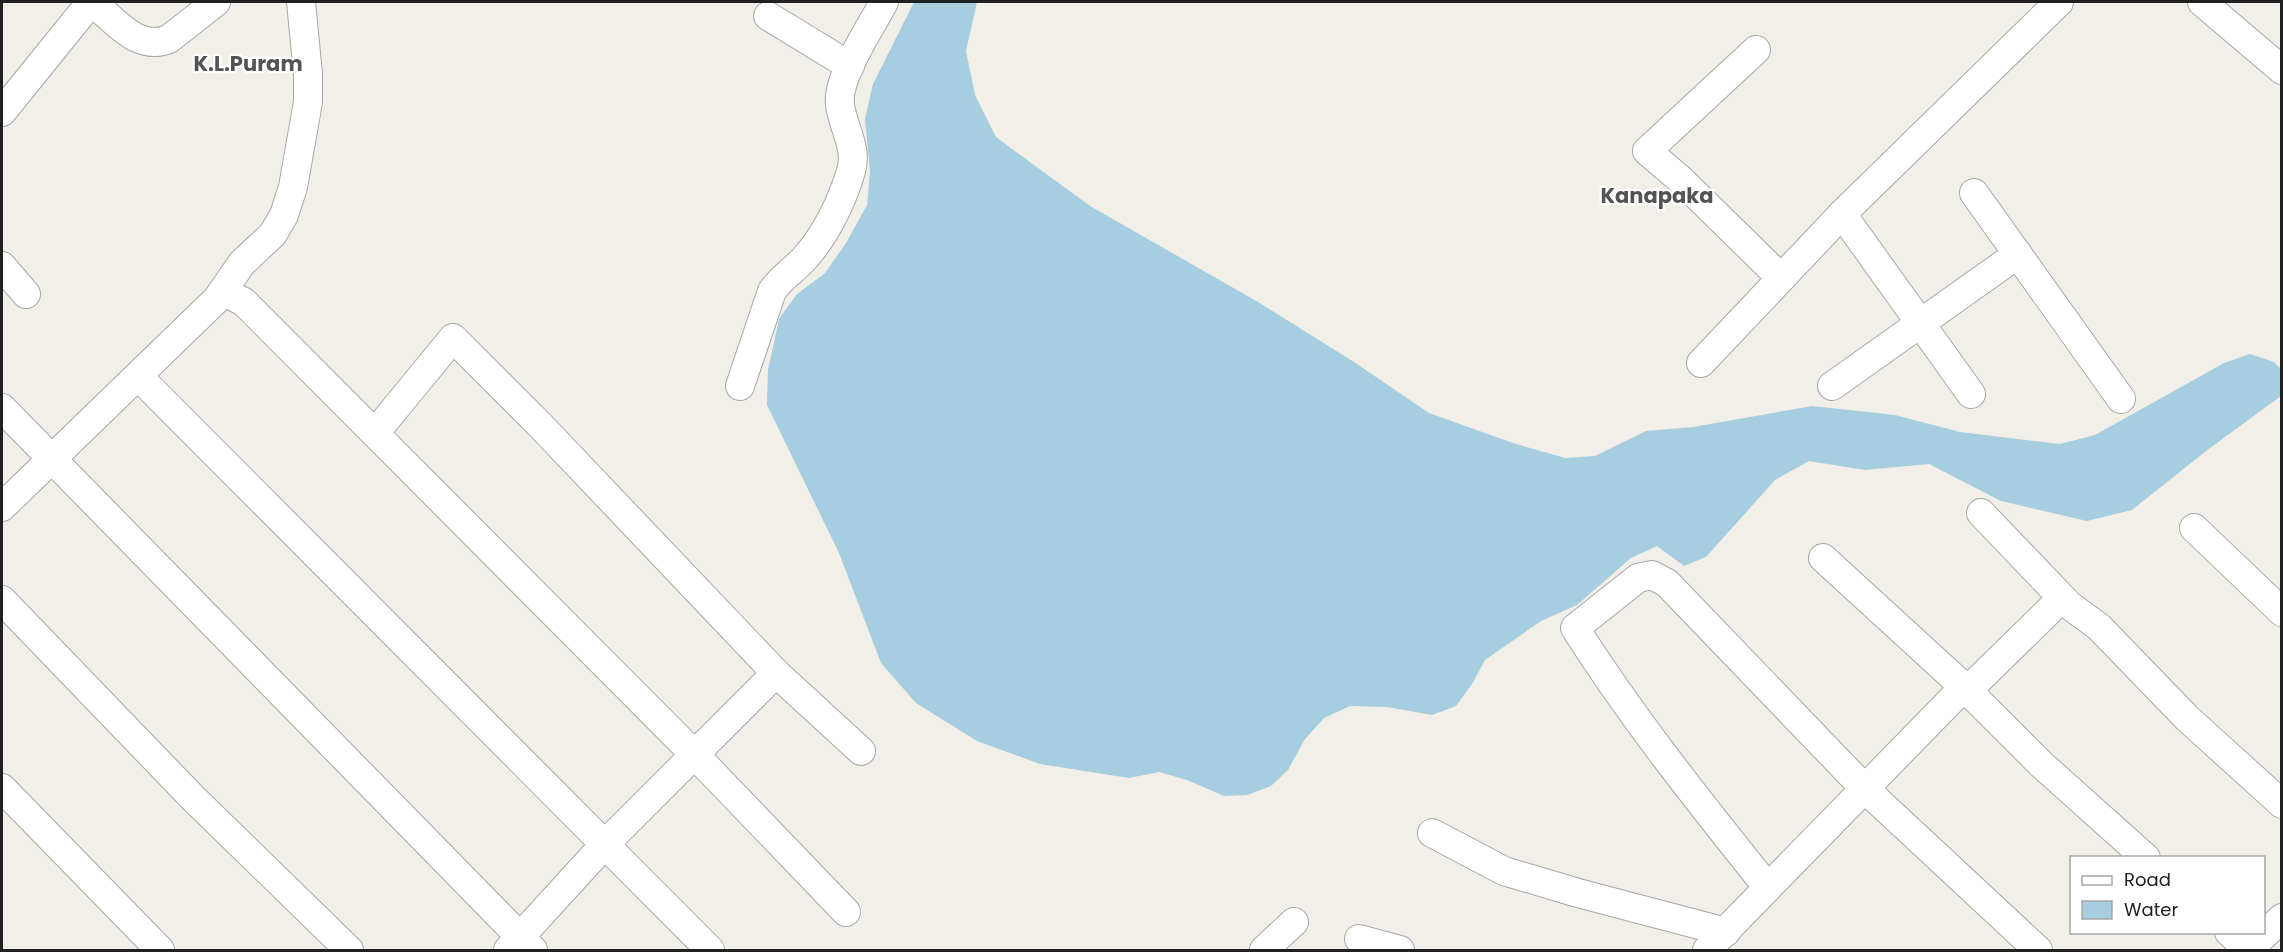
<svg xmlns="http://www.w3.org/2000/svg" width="2283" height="952" font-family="Poppins,sans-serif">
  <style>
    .water { fill: #a6cde0 }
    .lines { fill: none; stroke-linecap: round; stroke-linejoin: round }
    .minor-casing { stroke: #a7a7a7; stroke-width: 30 }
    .minor { stroke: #fff; stroke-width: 28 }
    .labels { text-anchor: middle; stroke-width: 4.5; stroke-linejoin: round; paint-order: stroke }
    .neighbourhood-label { font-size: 21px; font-weight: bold; fill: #535353; stroke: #fff }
  </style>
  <rect width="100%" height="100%" fill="#f1efe7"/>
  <polygon class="water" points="914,2 977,2 966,51 975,95 996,137 1090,206 1258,302 1354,362 1429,413 1513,443 1565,458 1595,456 1646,431 1693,427 1812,406 1895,415 1960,432 2060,444 2095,435 2224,363 2250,354 2274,362 2281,369 2281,396 2206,451 2132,510 2087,521 2001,501 1929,464 1865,470 1809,461 1775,480 1706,557 1684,566 1657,546 1631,558 1577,605 1541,621 1485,660 1472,684 1456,706 1432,715 1387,707 1350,706 1324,718 1305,739 1288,770 1271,786 1247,795 1224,796 1187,780 1159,772 1129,778 1040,764 977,741 916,703 881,663 839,553 767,405 768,370 779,319 796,295 825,273 846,243 867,205 870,171 865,119 873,84"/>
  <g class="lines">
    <defs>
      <g id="minor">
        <path d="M92 2C115 20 137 52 169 39L216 2"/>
        <polyline points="2202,2 2282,70"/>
        <polyline points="768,16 850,66"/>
        <polyline points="1756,50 1647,151 1681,180 1781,278"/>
        <polyline points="2,112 91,2"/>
        <polyline points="1974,193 2121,399"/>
        <polyline points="1842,214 1971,394"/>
        <polyline points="2,266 26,294"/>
        <polyline points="224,292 244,302 696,756 846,912"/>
        <polyline points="1701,363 1842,214 2059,2"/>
        <polyline points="138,376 710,950"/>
        <path d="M740 386 772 291C780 279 794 270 804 259 825 236 842 202 851 171 858 148 843 128 840 105 836 78 871 27 884 2"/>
        <polyline points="1832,386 2018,254"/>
        <polyline points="2,408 533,950"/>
        <polyline points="375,433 453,338 540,425 776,673 861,751"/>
        <polyline points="2,507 217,299 242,263 273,234 284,215 293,187 308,102 308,74 301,2"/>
        <polyline points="1981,513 2069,605 2099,627 2187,718 2282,804"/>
        <polyline points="2194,528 2282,612"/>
        <polyline points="1823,558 1964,687 2041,764 2146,858"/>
        <polyline points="2,600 192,797 349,950"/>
        <polyline points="1968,690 2062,598"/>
        <polyline points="2,788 160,950"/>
        <polyline points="1432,833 1504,871 1578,893 1726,932"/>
        <path d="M1761 879C1696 798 1631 716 1575 628L1638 578 1652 575 1667 583 1865 789 2038 950"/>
        <polyline points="2229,932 2249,950"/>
        <polyline points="1359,939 1400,950"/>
        <polyline points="508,950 605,844 776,673"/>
        <polyline points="1264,950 1294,922"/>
        <polyline points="1707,950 1964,687"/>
        <polyline points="2248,950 2282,918"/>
      </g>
    </defs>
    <use href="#minor" class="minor-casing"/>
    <use href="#minor" class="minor"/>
  </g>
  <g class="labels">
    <g class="neighbourhood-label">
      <text x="248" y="71">K.L.Puram</text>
      <text x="1657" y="203">Kanapaka</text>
    </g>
  </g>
  <rect width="2283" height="952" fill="none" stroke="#202020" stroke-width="6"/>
  <rect x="2070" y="856" width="195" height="78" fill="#ffffff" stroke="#a6a6a6" stroke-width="1.5"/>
  <rect x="2082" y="876" width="30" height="9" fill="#ffffff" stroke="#a6a6a6" stroke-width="1.5"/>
  <text x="2124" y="886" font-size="18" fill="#202020">Road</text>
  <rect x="2082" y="901" width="30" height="18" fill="#a6cde0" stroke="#a6a6a6" stroke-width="1.5"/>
  <text x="2124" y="916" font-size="18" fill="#202020">Water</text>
</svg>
